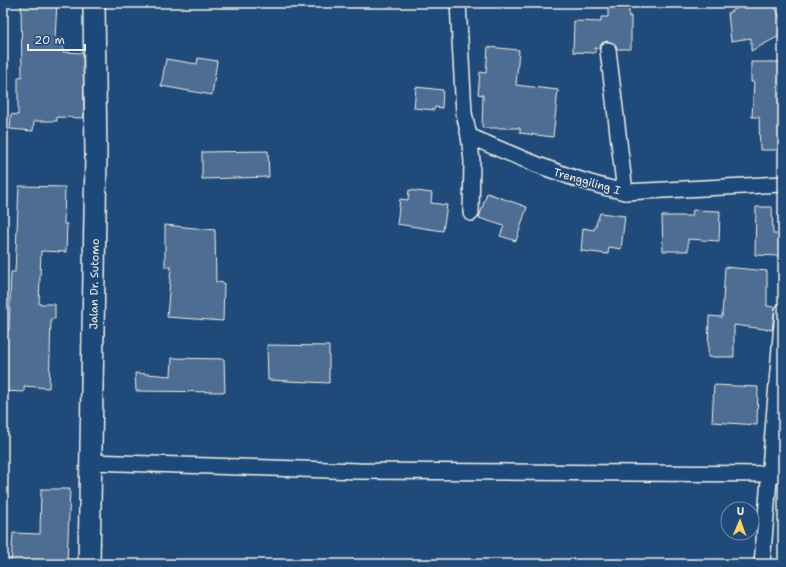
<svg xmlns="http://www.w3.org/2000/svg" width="786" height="567" font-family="'Shantell Sans',sans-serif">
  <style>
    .building { fill: #4d6e92; stroke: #f4f1e8 }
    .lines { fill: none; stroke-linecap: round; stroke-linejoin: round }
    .street-casing { stroke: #f4f1e8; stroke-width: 18 }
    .secondary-casing { stroke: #f4f1e8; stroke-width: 24 }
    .street { stroke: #1f4a7a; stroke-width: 15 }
    .secondary { stroke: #1f4a7a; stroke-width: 21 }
    .labels { text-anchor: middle; stroke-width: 3; stroke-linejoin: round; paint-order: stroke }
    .street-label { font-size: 11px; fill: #f4f1e8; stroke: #1f4a7a }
  </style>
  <rect width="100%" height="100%" fill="#1f4a7a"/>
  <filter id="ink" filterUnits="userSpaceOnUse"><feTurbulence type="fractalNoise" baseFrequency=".025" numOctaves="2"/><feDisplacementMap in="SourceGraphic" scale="8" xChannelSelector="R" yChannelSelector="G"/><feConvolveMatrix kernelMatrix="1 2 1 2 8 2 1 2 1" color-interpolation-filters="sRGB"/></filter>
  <g filter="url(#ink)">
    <g class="building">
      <polygon points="21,3 57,3 55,39 63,39 63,52 83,53 84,118 57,117 57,121 34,121 33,131 10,129 11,114 18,115 18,77 22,77"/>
      <polygon points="608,3 629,3 629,17 631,16 631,49 617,49 615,44 607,41 602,43 599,49 595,48 595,53 573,52 574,21 601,22 601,17 608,17"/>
      <polygon points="747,3 773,3 783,23 783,34 751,51 751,38 731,41 728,13"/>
      <polygon points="488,47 519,50 516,85 558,90 553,137 520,133 520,128 482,128 483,95 478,94 480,72 486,73"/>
      <polygon points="198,58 217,61 212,95 161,86 166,59 197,64"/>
      <polygon points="751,62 783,62 783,150 760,150 759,117 752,117 754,82 751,82"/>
      <polygon points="416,87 443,90 442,108 435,107 434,110 414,108"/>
      <polygon points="268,151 269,177 202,179 202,152"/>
      <polygon points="19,186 65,187 64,224 67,224 66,252 41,251 39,304 55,304 55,319 51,319 49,388 24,386 24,392 3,391 3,330 9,330 11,272 15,272"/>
      <polygon points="409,190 432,193 431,203 447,205 443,231 397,224 400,199 408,200"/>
      <polygon points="487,193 527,207 516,241 500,236 504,226 479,218"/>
      <polygon points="756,207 772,207 773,234 779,234 779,256 755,255"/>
      <polygon points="693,210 720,211 719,241 688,239 688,251 663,251 662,216 692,216"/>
      <polygon points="600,213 625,216 621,249 609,247 608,254 581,251 583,228 594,230"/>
      <polygon points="165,225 215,230 216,282 224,283 223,321 167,317 171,267 165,267"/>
      <polygon points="725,267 767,271 767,306 775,307 772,330 734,325 734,357 708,357 709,316 722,317"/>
      <polygon points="267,345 329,346 329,383 268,380"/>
      <polygon points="172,358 224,359 225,392 136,391 135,373 171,376"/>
      <polygon points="714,385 758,387 757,425 712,422"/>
      <polygon points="41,489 70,489 67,564 11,564 13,533 40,534"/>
    </g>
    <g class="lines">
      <defs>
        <g id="street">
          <polyline points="458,3 464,113 469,136 472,161 471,213"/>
          <polyline points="608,50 625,192"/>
          <path d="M469 136C520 158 570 180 625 192L783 184"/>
          <polyline points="91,462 358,471 783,474"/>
          <polyline points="762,564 783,311"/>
        </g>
        <polyline id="secondary" points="89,564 96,156 94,3"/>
      </defs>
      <use href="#street" class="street-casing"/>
      <use href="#secondary" class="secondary-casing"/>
      <use href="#street" class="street"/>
      <use href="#secondary" class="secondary"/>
    </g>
  </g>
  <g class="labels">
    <g class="street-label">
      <text transform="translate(587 181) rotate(16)" y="4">Trenggiling I</text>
      <text transform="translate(94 284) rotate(-89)" y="4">Jalan Dr. Sutomo</text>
    </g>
  </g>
  <rect width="786" height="567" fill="none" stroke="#1f4a7a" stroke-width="16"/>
  <rect x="8" y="8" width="770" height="551" fill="none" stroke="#f4f1e8" stroke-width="1.5" filter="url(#ink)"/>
  <g transform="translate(740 521) rotate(2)"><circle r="19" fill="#1f4a7a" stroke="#748da6"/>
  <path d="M0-3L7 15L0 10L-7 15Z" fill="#ffd166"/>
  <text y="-6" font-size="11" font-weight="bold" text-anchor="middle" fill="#f4f1e8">U</text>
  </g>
  <path d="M28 44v6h57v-6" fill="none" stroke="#f4f1e8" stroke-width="2"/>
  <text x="34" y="44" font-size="12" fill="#f4f1e8" stroke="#1f4a7a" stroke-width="3" paint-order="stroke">20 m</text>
</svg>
